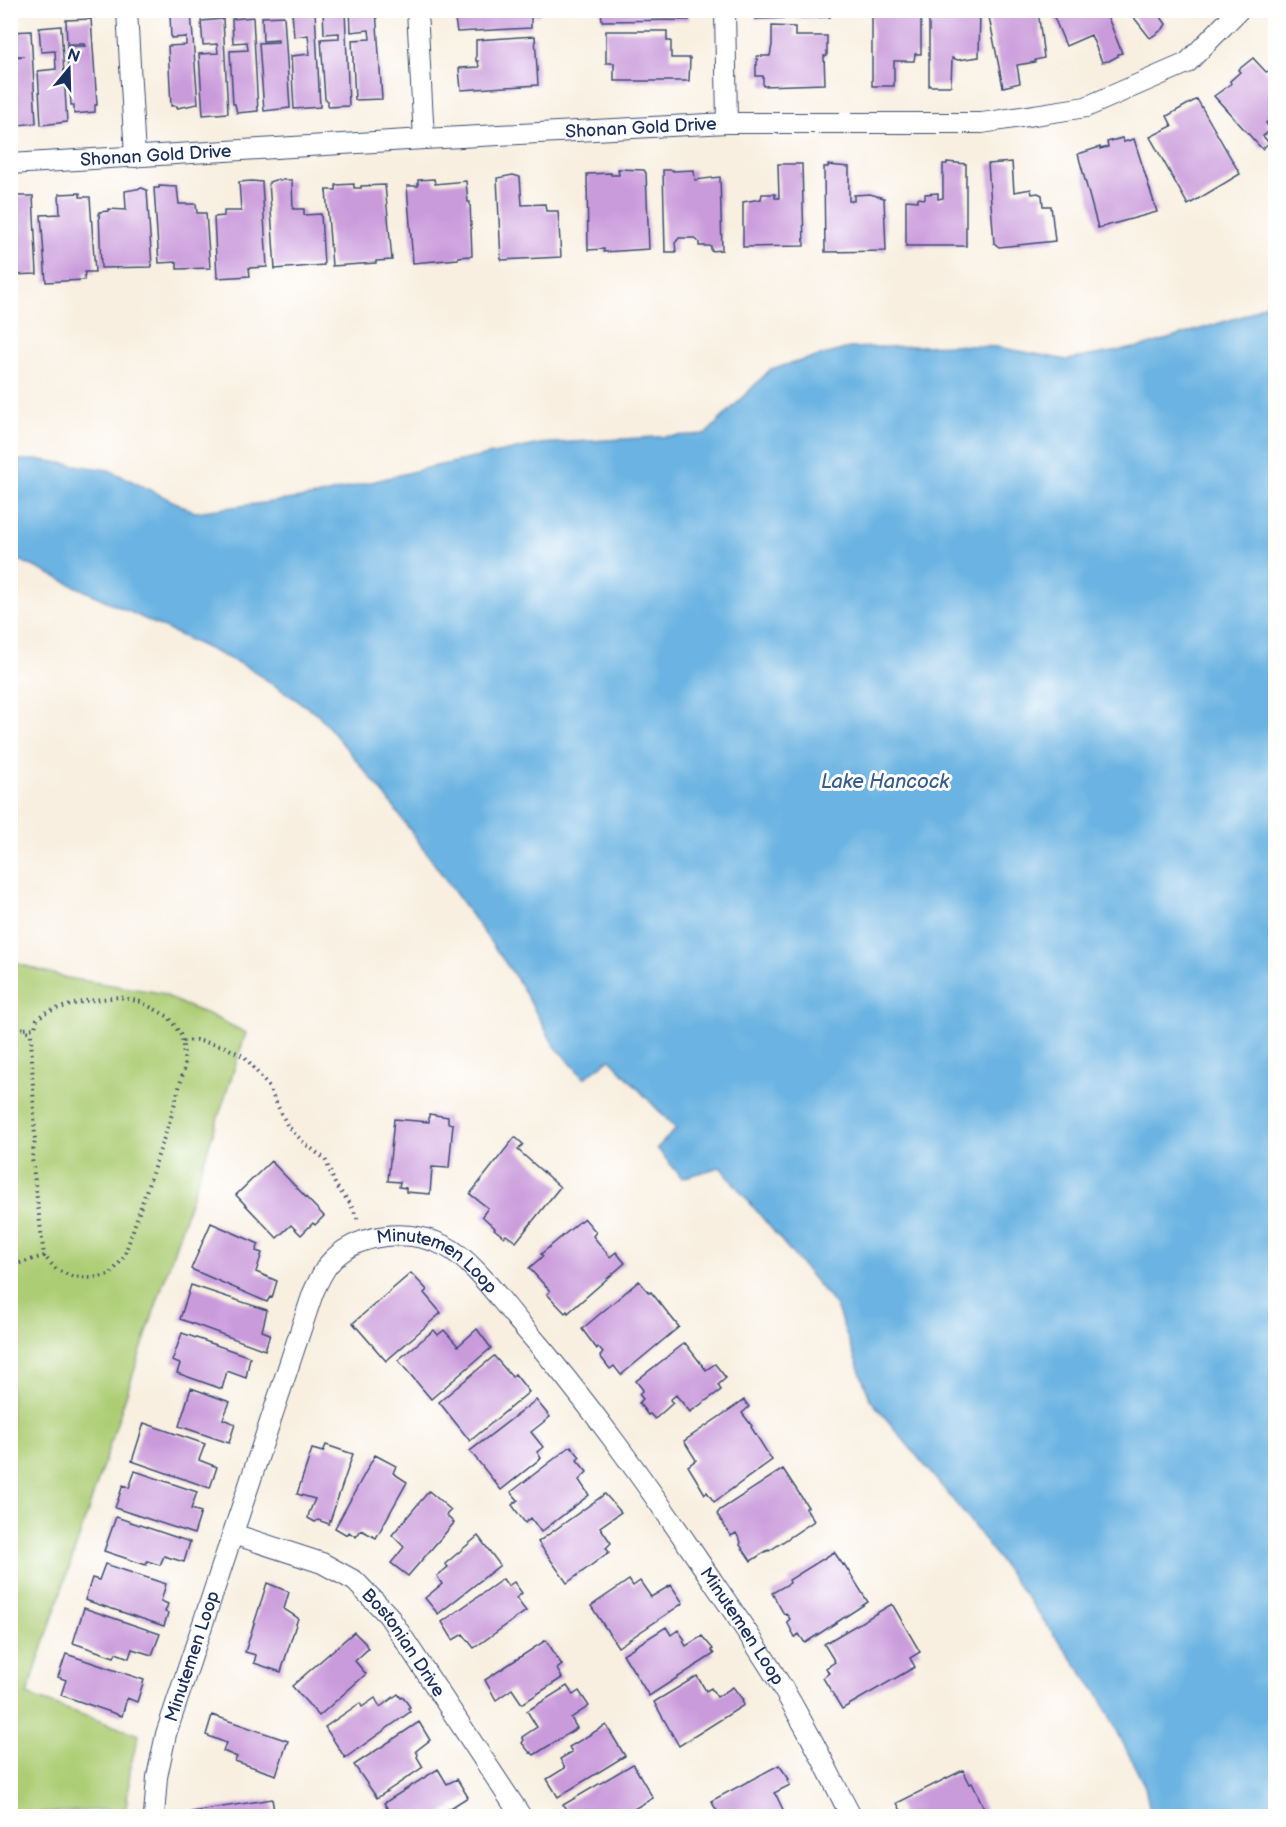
<svg xmlns="http://www.w3.org/2000/svg" width="1286" height="1827" viewBox="0 0 1286 1827" font-family="'Balsamiq Sans',sans-serif">
<rect width="100%" height="100%" fill="#fff"/>
<filter id="ink" filterUnits="userSpaceOnUse"><feTurbulence type="fractalNoise" baseFrequency=".0167" numOctaves="2"/><feDisplacementMap in="SourceGraphic" scale="12" xChannelSelector="R" yChannelSelector="G"/><feConvolveMatrix kernelMatrix="1 2 1 2 8 2 1 2 1" color-interpolation-filters="sRGB"/></filter>
<filter id="wash" filterUnits="userSpaceOnUse"><feTurbulence type="fractalNoise" baseFrequency=".008" numOctaves="4" result="noise"/><feDisplacementMap in="SourceGraphic" scale="24" xChannelSelector="R" yChannelSelector="G"/><feGaussianBlur stdDeviation="1.35" result="paint"/><feColorMatrix in="noise" values="0 0 0 0 0 0 0 0 0 0 0 0 0 0 0 0 0 1.4 0 .05"/><feComposite in="paint" operator="in"/></filter>
<g filter="url(#wash)">
<rect width="100%" height="100%" fill="#f8efe0"/>
<path fill="#adcd75" stroke="#647e6a" stroke-width="1.5" d="M 15,963 L 67,978 L 161,993 L 182,1004 L 210,1015 L 246,1033 L 27,1695 L 139,1735 L 131,1763 L 126,1809 L 11,1814 L 10,964 Z"/>
<path fill="#6bb3e2" stroke="#4371a0" stroke-width="1.5" d="M 1275,298 L 1275,1816 L 1151,1816 L 1145,1787 L 1099,1695 L 967,1517 L 870,1399 L 836,1306 L 720,1167 L 682,1178 L 657,1148 L 676,1129 L 610,1059 L 584,1078 L 554,1045 L 517,979 L 385,795 L 318,714 L 247,667 L 11,556 L 11,460 L 41,460 L 109,470 L 195,512 L 316,496 L 427,468 L 540,444 L 706,434 L 771,369 L 849,348 L 953,345 L 997,347 L 1067,360 L 1145,346 L 1246,315 Z"/>
<g id="blocks">
<path fill="#ca9bdb" d="M 323,10 L 345,10 L 349,106 L 328,107 L 328,101 L 325,99 L 321,39 L 339,38 L 339,33 L 324,34 Z
M 350,10 L 376,10 L 382,99 L 355,100 L 352,40 L 370,39 L 369,30 L 351,32 Z
M 459,10 L 538,10 L 539,16 L 531,16 L 531,28 L 457,32 L 455,19 L 459,19 Z
M 601,10 L 689,10 L 689,20 L 602,21 Z
M 755,10 L 830,10 L 830,17 L 755,19 Z
M 872,10 L 921,10 L 921,54 L 915,54 L 914,61 L 894,61 L 894,86 L 872,86 Z
M 929,10 L 980,10 L 979,57 L 958,60 L 952,58 L 951,86 L 929,86 Z
M 1003,10 L 1038,10 L 1044,58 L 1035,60 L 1035,62 L 1017,65 L 1020,83 L 1003,87 L 988,12 Z
M 1051,10 L 1105,10 L 1122,53 L 1118,54 L 1118,56 L 1109,61 L 1102,62 L 1091,35 L 1066,46 Z
M 1128,10 L 1156,10 L 1166,24 L 1163,29 L 1150,38 Z
M 315,11 L 320,107 L 294,109 L 291,56 L 310,54 L 308,35 L 294,37 L 292,12 Z
M 191,12 L 198,104 L 177,108 L 177,106 L 171,106 L 168,46 L 186,45 L 186,37 L 171,38 L 170,14 Z
M 284,16 L 290,108 L 264,111 L 259,43 L 278,42 L 278,40 L 263,41 L 262,17 Z
M 253,17 L 258,111 L 237,113 L 235,104 L 233,104 L 230,51 L 248,50 L 247,42 L 233,43 L 232,19 Z
M 91,19 L 97,105 L 95,105 L 95,112 L 74,114 L 74,105 L 71,105 L 67,46 L 85,46 L 84,44 L 67,44 L 66,20 Z
M 223,19 L 228,113 L 203,115 L 199,54 L 218,53 L 217,44 L 203,45 L 201,21 Z
M 61,26 L 67,122 L 41,125 L 38,71 L 56,69 L 55,51 L 41,52 L 39,28 Z
M 772,26 L 795,27 L 795,36 L 827,36 L 827,56 L 824,56 L 825,84 L 763,86 L 763,76 L 756,76 L 756,65 L 757,65 L 757,56 L 770,56 L 772,45 Z
M 31,31 L 36,123 L 11,126 L 10,58 L 24,56 L 10,56 L 10,32 Z
M 606,31 L 667,31 L 667,41 L 671,41 L 671,58 L 690,58 L 689,81 L 614,81 L 614,63 L 606,63 Z
M 535,36 L 538,85 L 461,90 L 459,68 L 479,67 L 478,61 L 476,61 L 476,40 Z
M 1253,58 L 1266,72 L 1269,71 L 1276,79 L 1276,115 L 1266,123 L 1271,130 L 1263,136 L 1269,143 L 1262,149 L 1214,96 L 1231,84 L 1230,81 L 1240,72 L 1238,70 Z
M 1197,99 L 1240,174 L 1188,205 L 1150,137 L 1172,126 L 1167,116 Z
M 1122,138 L 1124,142 L 1134,139 L 1157,212 L 1098,228 L 1078,154 L 1100,147 L 1100,149 L 1108,147 L 1107,142 Z
M 947,162 L 966,164 L 966,246 L 906,246 L 906,200 L 918,201 L 918,198 L 925,199 L 925,194 L 938,193 L 938,199 L 943,198 L 943,164 L 947,164 Z
M 1012,162 L 1014,192 L 1031,189 L 1032,194 L 1038,193 L 1042,195 L 1043,206 L 1051,206 L 1055,241 L 999,247 L 994,243 L 988,164 Z
M 778,164 L 802,164 L 804,246 L 743,247 L 743,202 L 761,199 L 762,194 L 775,194 L 775,198 L 779,198 Z
M 828,165 L 849,167 L 849,201 L 854,201 L 854,195 L 870,194 L 884,198 L 886,251 L 825,252 L 824,167 L 828,167 Z
M 618,169 L 644,170 L 646,173 L 649,249 L 604,252 L 604,249 L 588,250 L 587,174 L 611,173 L 611,175 L 619,175 Z
M 663,170 L 673,170 L 673,171 L 694,170 L 695,180 L 720,177 L 722,250 L 711,251 L 711,246 L 699,246 L 699,242 L 694,238 L 679,238 L 675,243 L 676,252 L 665,252 Z
M 513,175 L 520,177 L 522,205 L 545,204 L 546,211 L 558,211 L 561,257 L 501,260 L 497,178 Z
M 434,179 L 435,184 L 466,181 L 468,202 L 470,202 L 472,256 L 458,257 L 458,259 L 413,263 L 407,186 L 418,186 L 418,180 Z
M 275,180 L 292,180 L 293,209 L 304,209 L 304,215 L 321,214 L 324,265 L 275,269 L 269,182 Z
M 252,181 L 262,182 L 267,267 L 249,268 L 250,276 L 217,278 L 214,217 L 224,216 L 224,211 L 241,211 L 239,182 Z
M 354,184 L 354,188 L 361,188 L 361,186 L 385,185 L 392,260 L 376,261 L 376,263 L 332,266 L 326,190 L 336,190 L 336,185 Z
M 159,186 L 177,187 L 179,204 L 196,204 L 197,213 L 206,213 L 210,268 L 177,269 L 177,262 L 159,263 L 154,188 L 159,188 Z
M 142,188 L 147,190 L 152,267 L 101,268 L 99,212 L 108,211 L 108,209 L 126,210 L 125,191 Z
M 80,193 L 80,197 L 90,197 L 95,272 L 85,272 L 84,280 L 46,282 L 41,215 L 60,214 L 59,194 Z
M 15,196 L 33,196 L 37,274 L 10,275 L 10,198 Z
M 429,1114 L 448,1117 L 448,1123 L 453,1124 L 449,1168 L 432,1167 L 430,1194 L 406,1192 L 406,1188 L 399,1187 L 400,1182 L 388,1181 L 394,1119 L 429,1122 Z
M 515,1137 L 523,1144 L 518,1150 L 560,1187 L 516,1242 L 506,1235 L 504,1237 L 494,1229 L 495,1228 L 482,1216 L 488,1208 L 470,1194 Z
M 271,1161 L 324,1216 L 315,1225 L 313,1223 L 301,1235 L 291,1225 L 277,1238 L 236,1195 Z
M 584,1218 L 596,1232 L 593,1236 L 610,1257 L 616,1252 L 625,1263 L 568,1313 L 567,1311 L 565,1313 L 547,1294 L 550,1291 L 529,1268 L 543,1256 L 541,1254 Z
M 211,1223 L 259,1244 L 256,1251 L 262,1253 L 256,1272 L 277,1281 L 272,1298 L 270,1297 L 267,1302 L 191,1269 Z
M 411,1273 L 427,1290 L 424,1293 L 441,1313 L 386,1361 L 353,1323 Z
M 639,1281 L 649,1293 L 651,1292 L 679,1327 L 621,1375 L 614,1366 L 610,1369 L 600,1356 L 603,1353 L 598,1347 L 597,1349 L 582,1329 Z
M 191,1285 L 267,1310 L 262,1331 L 270,1334 L 265,1350 L 180,1319 Z
M 477,1329 L 491,1348 L 431,1399 L 398,1360 L 434,1330 L 438,1335 L 444,1330 L 458,1346 Z
M 182,1333 L 250,1357 L 246,1378 L 227,1371 L 222,1389 L 177,1373 L 180,1364 L 172,1361 Z
M 685,1343 L 706,1370 L 715,1364 L 726,1378 L 718,1385 L 721,1390 L 690,1412 L 676,1395 L 670,1400 L 673,1403 L 655,1419 L 650,1414 L 648,1415 L 639,1403 L 643,1399 L 639,1394 L 643,1390 L 636,1381 Z
M 494,1356 L 512,1377 L 515,1374 L 529,1392 L 470,1441 L 439,1402 Z
M 191,1388 L 230,1402 L 223,1419 L 235,1424 L 229,1443 L 179,1426 Z
M 536,1400 L 550,1417 L 531,1432 L 543,1447 L 537,1452 L 541,1458 L 501,1490 L 470,1451 Z
M 744,1400 L 749,1407 L 742,1413 L 752,1426 L 751,1427 L 772,1460 L 714,1502 L 707,1492 L 705,1494 L 688,1466 L 696,1460 L 684,1441 Z
M 144,1423 L 205,1444 L 199,1460 L 217,1467 L 210,1488 L 132,1461 Z
M 326,1445 L 353,1454 L 329,1524 L 318,1520 L 315,1522 L 308,1518 L 309,1513 L 315,1499 L 297,1494 L 312,1449 L 323,1452 Z
M 571,1446 L 580,1457 L 577,1460 L 587,1472 L 579,1480 L 589,1495 L 541,1532 L 531,1518 L 525,1523 L 512,1505 L 518,1500 L 511,1492 Z
M 375,1455 L 396,1466 L 393,1473 L 407,1482 L 376,1538 L 361,1530 L 356,1537 L 349,1532 L 347,1535 L 335,1528 Z
M 783,1469 L 808,1507 L 806,1508 L 814,1521 L 769,1551 L 768,1550 L 751,1561 L 740,1545 L 741,1542 L 736,1533 L 731,1536 L 717,1514 L 720,1510 Z
M 135,1471 L 197,1492 L 191,1509 L 201,1512 L 194,1534 L 115,1508 L 123,1485 L 129,1488 Z
M 429,1491 L 451,1510 L 446,1515 L 454,1523 L 408,1576 L 391,1563 L 404,1547 L 392,1535 Z
M 605,1494 L 621,1512 L 600,1527 L 611,1543 L 606,1548 L 609,1552 L 567,1583 L 538,1542 Z
M 116,1517 L 190,1542 L 184,1562 L 164,1556 L 160,1565 L 147,1561 L 146,1565 L 104,1551 Z
M 478,1536 L 500,1565 L 438,1614 L 425,1598 L 442,1584 L 437,1576 L 448,1567 L 445,1564 Z
M 834,1552 L 843,1565 L 844,1564 L 868,1602 L 805,1643 L 799,1634 L 795,1637 L 787,1622 L 790,1619 L 786,1613 L 784,1614 L 772,1593 L 790,1583 L 789,1580 Z
M 105,1564 L 166,1584 L 161,1601 L 168,1604 L 165,1612 L 168,1613 L 164,1626 L 85,1600 L 92,1578 L 99,1580 Z
M 503,1579 L 508,1586 L 514,1582 L 522,1593 L 516,1598 L 526,1611 L 474,1648 L 463,1634 L 453,1640 L 442,1622 Z
M 629,1580 L 633,1586 L 640,1581 L 651,1597 L 671,1585 L 683,1603 L 618,1647 L 591,1606 Z
M 267,1583 L 289,1592 L 284,1609 L 298,1618 L 281,1672 L 254,1663 L 256,1655 L 245,1652 Z
M 892,1604 L 920,1652 L 910,1658 L 915,1667 L 842,1709 L 823,1678 L 829,1673 L 826,1668 L 835,1662 L 824,1644 Z
M 84,1608 L 160,1634 L 152,1655 L 132,1649 L 129,1658 L 116,1653 L 114,1657 L 73,1643 Z
M 666,1627 L 671,1635 L 678,1630 L 685,1640 L 683,1641 L 686,1646 L 702,1636 L 713,1649 L 711,1650 L 714,1654 L 649,1696 L 623,1654 Z
M 354,1632 L 365,1643 L 368,1649 L 355,1661 L 366,1674 L 319,1716 L 292,1686 Z
M 546,1640 L 562,1665 L 557,1669 L 562,1678 L 522,1704 L 512,1689 L 496,1700 L 485,1680 Z
M 66,1654 L 144,1680 L 137,1702 L 127,1698 L 122,1716 L 61,1695 L 66,1680 L 58,1677 Z
M 697,1676 L 706,1691 L 711,1688 L 717,1697 L 733,1687 L 743,1700 L 742,1701 L 744,1705 L 679,1746 L 654,1702 Z
M 567,1686 L 573,1695 L 579,1691 L 589,1706 L 571,1718 L 577,1728 L 534,1755 L 531,1752 L 530,1753 L 522,1743 L 524,1740 L 522,1737 L 537,1727 L 527,1711 Z
M 398,1694 L 401,1698 L 403,1697 L 410,1707 L 408,1708 L 410,1712 L 345,1758 L 325,1727 L 360,1703 L 362,1707 L 375,1698 L 380,1707 Z
M 212,1715 L 288,1741 L 276,1775 L 235,1761 L 237,1757 L 223,1751 L 226,1743 L 206,1735 Z
M 419,1722 L 430,1740 L 416,1751 L 418,1755 L 417,1757 L 423,1767 L 377,1798 L 354,1765 Z
M 606,1725 L 625,1756 L 558,1797 L 547,1779 L 565,1768 L 560,1759 L 572,1752 L 569,1747 Z
M 633,1764 L 653,1798 L 622,1816 L 590,1816 L 589,1815 L 570,1816 L 563,1805 Z
M 779,1765 L 789,1779 L 787,1780 L 790,1785 L 774,1793 L 777,1797 L 786,1816 L 720,1816 L 711,1801 Z
M 438,1769 L 447,1784 L 457,1779 L 468,1797 L 438,1816 L 392,1816 L 384,1803 Z
M 963,1770 L 970,1784 L 972,1783 L 988,1816 L 904,1816 L 897,1803 Z
M 272,1799 L 275,1816 L 192,1816 L 191,1812 Z"/>
</g>
</g>
<g filter="url(#ink)">
<use href="#blocks" fill-opacity="0" stroke="#3c4c72" stroke-width="1.5"/>
<g fill="none" stroke-linecap="round" stroke-linejoin="round">
<g stroke="#3c4c72" stroke-width="22">
<g id="street">
<path d="M 127,10 L 135,157"/>
<path d="M 417,10 L 424,139"/>
<path d="M 725,10 L 727,123"/>
<path id="s1" d="M 10,164 L 424,139 L 727,123 L 982,123 L 1086,107 L 1187,63 L 1239,10"/>
<path id="s2" d="M 233,1534 L 322,1563 L 355,1581 L 388,1615 L 521,1816"/>
<path id="s3" d="M 154,1816 L 157,1777 L 166,1734 L 313,1293 C 317,1284 322,1273 328,1265 C 355,1232 409,1228 445,1246 C 472,1259 500,1300 521,1324 C 587,1400 646,1483 703,1567 C 737,1617 772,1667 801,1720 C 819,1751 834,1784 851,1816"/>
</g>
</g>
<path stroke="#3c4c72" stroke-width="4" stroke-dasharray="1.5 4.5" stroke-linecap="butt" d="M 10,1026 L 25,1029 L 31,1034 L 35,1140 L 32,1158 L 44,1256 L 10,1266
M 25,1029 L 35,1028 L 37,1019 L 44,1013 L 59,1008 L 86,1001 L 119,997 L 141,1002 L 169,1017 L 182,1037 L 185,1066 L 171,1117 L 124,1257 L 110,1275 L 92,1278 L 71,1276 L 57,1270 L 44,1256
M 183,1041 L 196,1040 L 209,1043 L 225,1047 L 245,1057 L 268,1086 L 287,1125 L 304,1143 L 325,1159 L 336,1186 L 350,1203 L 359,1222"/>
<use href="#street" stroke="#fff" stroke-width="20"/>
</g>
</g>
<g text-anchor="middle" stroke-width="6" stroke-linejoin="round" paint-order="stroke">
<g font-size="18" fill="#1b2f5e" stroke="#fff">
<text dy="6" stroke="none"><textPath href="#s1" startOffset="632">Shonan Gold Drive</textPath></text>
<text dy="6" stroke="none"><textPath href="#s1" startOffset="146">Shonan Gold Drive</textPath></text>
<text dy="6" stroke="none"><textPath href="#s3" startOffset="705">Minutemen Loop</textPath></text>
<text dy="6" stroke="none"><textPath href="#s3" startOffset="1191">Minutemen Loop</textPath></text>
<text dy="6" stroke="none"><textPath href="#s2" startOffset="210">Bostonian Drive</textPath></text>
<text dy="6" stroke="none"><textPath href="#s3" startOffset="165">Minutemen Loop</textPath></text>
</g>
<g font-size="20" font-style="italic" fill="#375d8c" stroke="#fff">
<text x="885" y="788">Lake Hancock</text>
</g>
</g>
<rect width="1286" height="1827" fill="none" stroke="#fff" stroke-width="36"/>
<g transform="translate(69 69) rotate(19)" stroke="#ffffff" stroke-width="4.5" paint-order="stroke">
<path d="M0-4.5L10 22L0 15L-10 22Z" fill="#1b2f5e"/>
<text y="-9" font-size="16" font-weight="bold" text-anchor="middle" fill="#1b2f5e">N</text>
</g>
</svg>
